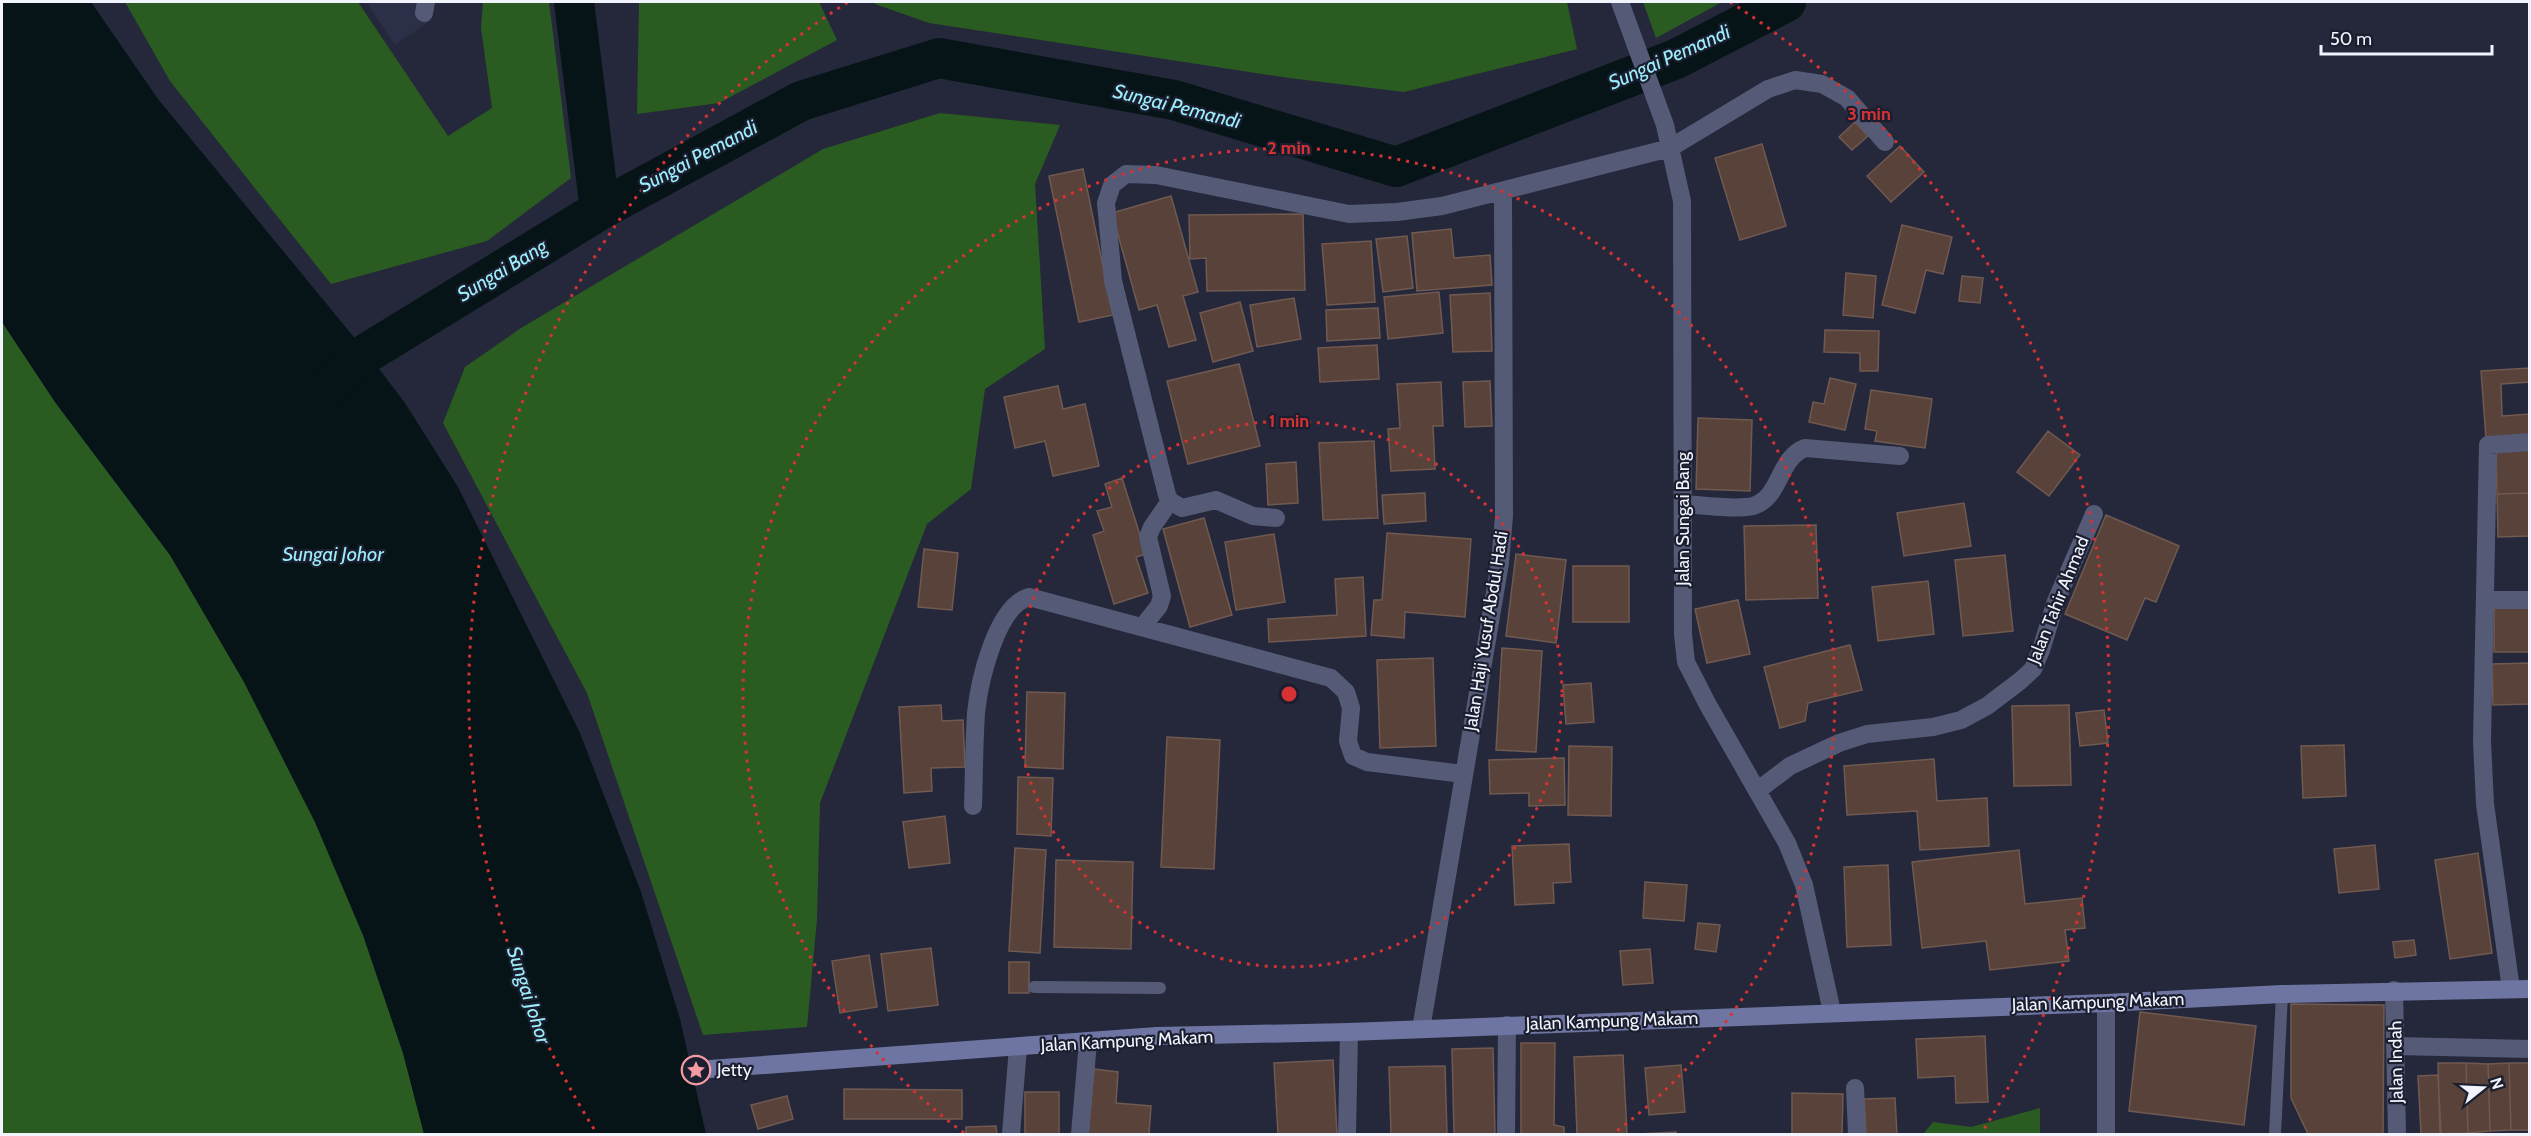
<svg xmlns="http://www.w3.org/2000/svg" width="2531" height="1136" viewBox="0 0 2531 1136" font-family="Cabin,sans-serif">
<rect width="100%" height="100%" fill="#24283a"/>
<path fill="#2b2f47" d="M 366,2 L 435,2 L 430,21 L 395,45 Z"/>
<path fill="#2a5c21" d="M 125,2 L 358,2 L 448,136 L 492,108 L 481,28 L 483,2 L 549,2 L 571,178 L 487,241 L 331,284 L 170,81 Z
M 639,2 L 819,2 L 837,40 L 719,103 L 637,114 Z
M 873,2 L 1567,2 L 1577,49 L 1404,92 L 1289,78 L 929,23 L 875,4 Z
M 1643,2 L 1722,2 L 1656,38 Z
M 940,113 L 1060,125 L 1035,184 L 1045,349 L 985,389 L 971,489 L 927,524 L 820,803 L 817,919 L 807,1027 L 703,1035 L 587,693 L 443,423 L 465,367 L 521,328 L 823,149 Z
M 2,322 L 55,402 L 170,555 L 244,682 L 315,822 L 363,935 L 403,1053 L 424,1134 L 2,1134 Z
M 2040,1108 L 2040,1134 L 1924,1133 L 1933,1122 L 1971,1127 Z"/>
<path fill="#061417" d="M 2,2 L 91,2 L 158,99 L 367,353 L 405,403 L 458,487 L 580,733 L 641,892 L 680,1019 L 706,1134 L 424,1134 L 403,1053 L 363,935 L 315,822 L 244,682 L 170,555 L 55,402 L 2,322 Z"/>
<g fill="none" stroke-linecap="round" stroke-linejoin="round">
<path stroke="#061417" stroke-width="40" d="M 600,210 L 801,101 L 939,58 L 1174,100 L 1396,167 L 1676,59 L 1786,2
M 325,390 L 367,353 L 600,210 L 574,2"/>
</g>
<path fill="#58423a" stroke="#705951" stroke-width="1.5" d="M 1855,122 L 1868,136 L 1852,150 L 1839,137 Z
M 1762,144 L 1786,226 L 1740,240 L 1715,158 Z
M 1900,146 L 1924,172 L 1891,202 L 1867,176 Z
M 1083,169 L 1113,315 L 1079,322 L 1049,176 Z
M 1171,196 L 1198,292 L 1183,296 L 1196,340 L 1169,347 L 1157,305 L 1139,310 L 1112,213 Z
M 1303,214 L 1305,290 L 1207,291 L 1206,258 L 1190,259 L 1189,215 Z
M 1902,225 L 1952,237 L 1943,274 L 1926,270 L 1915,313 L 1882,305 Z
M 1451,229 L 1454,258 L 1490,255 L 1492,285 L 1417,291 L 1412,233 Z
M 1407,236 L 1413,288 L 1383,292 L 1376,239 Z
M 1371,241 L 1375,302 L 1327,305 L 1322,244 Z
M 1846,273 L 1876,276 L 1873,318 L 1843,315 Z
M 1962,276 L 1983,278 L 1980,303 L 1959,301 Z
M 1439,292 L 1443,333 L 1388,339 L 1384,297 Z
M 1490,293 L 1492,351 L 1453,352 L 1450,295 Z
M 1294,298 L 1301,339 L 1257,347 L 1250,305 Z
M 1240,302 L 1253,351 L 1213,362 L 1200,313 Z
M 1378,308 L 1380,338 L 1327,341 L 1326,310 Z
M 1825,330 L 1879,331 L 1878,371 L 1860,371 L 1860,353 L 1824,352 Z
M 1377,345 L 1379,379 L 1320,382 L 1318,348 Z
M 1239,364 L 1260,446 L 1188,464 L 1167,381 Z
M 2530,368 L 2530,382 L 2501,384 L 2502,416 L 2530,414 L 2530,435 L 2486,438 L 2481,371 Z
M 1830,378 L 1856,384 L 1845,430 L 1809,422 L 1813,402 L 1824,404 Z
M 1490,381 L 1492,426 L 1465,427 L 1463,382 Z
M 1441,382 L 1443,426 L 1433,426 L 1435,469 L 1391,471 L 1388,429 L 1400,428 L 1397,384 Z
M 1058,386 L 1063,409 L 1085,404 L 1099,466 L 1053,476 L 1045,441 L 1015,448 L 1004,397 Z
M 1871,390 L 1932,399 L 1925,448 L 1875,441 L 1877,431 L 1865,429 Z
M 1698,418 L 1752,420 L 1750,491 L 1696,489 Z
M 2048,431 L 2080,455 L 2049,496 L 2017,472 Z
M 1374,441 L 1378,518 L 1323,520 L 1319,443 Z
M 2530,450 L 2530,493 L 2497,494 L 2496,451 Z
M 1296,462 L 1298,503 L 1268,505 L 1266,464 Z
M 1122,478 L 1146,554 L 1136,557 L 1148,593 L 1114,604 L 1093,535 L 1104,531 L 1097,511 L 1112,507 L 1105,484 Z
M 1425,493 L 1426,521 L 1384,524 L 1382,495 Z
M 2530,493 L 2530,536 L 2498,537 L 2497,494 Z
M 1964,503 L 1971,546 L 1904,556 L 1897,513 Z
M 2106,515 L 2179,546 L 2156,602 L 2145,598 L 2127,640 L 2065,614 Z
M 1204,518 L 1232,615 L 1190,627 L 1163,529 Z
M 1816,525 L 1818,598 L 1746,600 L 1744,526 Z
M 1387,533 L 1471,539 L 1465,617 L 1405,612 L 1404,638 L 1371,635 L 1374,600 L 1382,600 Z
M 1274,534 L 1285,602 L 1236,610 L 1225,542 Z
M 924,549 L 958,553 L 952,610 L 918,607 Z
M 1516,554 L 1566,560 L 1556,643 L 1506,636 Z
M 2005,555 L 2013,631 L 1963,636 L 1955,560 Z
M 1573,566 L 1629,566 L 1629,622 L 1573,622 Z
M 1363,577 L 1366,636 L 1269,642 L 1268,619 L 1337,615 L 1335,579 Z
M 1928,581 L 1934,634 L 1878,641 L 1872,587 Z
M 1738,600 L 1750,654 L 1707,663 L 1695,609 Z
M 2494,605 L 2530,605 L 2530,652 L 2494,652 Z
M 1850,645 L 1862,690 L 1808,703 L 1805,721 L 1780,728 L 1764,667 Z
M 1502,648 L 1542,651 L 1536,752 L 1496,750 Z
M 1433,658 L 1436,746 L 1380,748 L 1377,660 Z
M 2530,663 L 2530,704 L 2493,705 L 2492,664 Z
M 1591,683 L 1594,722 L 1566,724 L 1563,685 Z
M 1027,692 L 1065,693 L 1063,769 L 1025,767 Z
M 941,705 L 942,721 L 963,720 L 965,767 L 931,768 L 932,791 L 904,793 L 899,707 Z
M 2069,705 L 2071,785 L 2014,786 L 2012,706 Z
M 2104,710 L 2108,743 L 2080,746 L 2076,713 Z
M 1167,737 L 1220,740 L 1214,869 L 1161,867 Z
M 2344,745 L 2346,796 L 2303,798 L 2301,746 Z
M 1569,746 L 1612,747 L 1611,816 L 1568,815 Z
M 1564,758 L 1565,805 L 1529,806 L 1529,793 L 1490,794 L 1489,760 Z
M 1934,759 L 1937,801 L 1987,798 L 1989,846 L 1920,850 L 1917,811 L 1847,815 L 1844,766 Z
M 1018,777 L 1053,778 L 1051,836 L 1017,834 Z
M 945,816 L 950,863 L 909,868 L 903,822 Z
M 1569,844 L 1571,882 L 1553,883 L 1554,903 L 1515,905 L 1512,846 Z
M 2375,845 L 2379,889 L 2339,893 L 2334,849 Z
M 1015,848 L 1046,850 L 1040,953 L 1009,951 Z
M 2019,850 L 2025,904 L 2082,898 L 2085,928 L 2065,930 L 2069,961 L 1990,970 L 1986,941 L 1922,948 L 1912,862 Z
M 2478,853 L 2492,953 L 2450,959 L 2435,860 Z
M 1056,860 L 1133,862 L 1131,949 L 1054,947 Z
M 1888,865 L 1891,945 L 1847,947 L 1844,867 Z
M 1645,882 L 1687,885 L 1684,921 L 1643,918 Z
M 1698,923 L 1720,925 L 1716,952 L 1695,949 Z
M 2414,940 L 2416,955 L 2395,958 L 2393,942 Z
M 931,948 L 938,1005 L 888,1011 L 881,954 Z
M 1650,949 L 1653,983 L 1623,985 L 1620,951 Z
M 869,955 L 877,1007 L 840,1013 L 832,961 Z
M 1009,962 L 1029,962 L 1029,993 L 1009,993 Z
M 2291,1004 L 2384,1005 L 2383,1134 L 2308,1134 L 2291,1098 Z
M 2140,1012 L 2256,1026 L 2244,1125 L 2129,1111 Z
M 1985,1036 L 1988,1102 L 1956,1103 L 1955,1076 L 1918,1078 L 1916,1039 Z
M 1521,1043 L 1555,1043 L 1554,1125 L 1564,1127 L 1564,1134 L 1521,1134 Z
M 1493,1048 L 1495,1134 L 1454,1134 L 1452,1049 Z
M 1623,1055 L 1627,1134 L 1577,1134 L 1574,1057 Z
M 1333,1060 L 1337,1134 L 1278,1134 L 1274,1063 Z
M 2438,1063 L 2466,1063 L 2468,1133 L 2440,1134 Z
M 2466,1063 L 2488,1064 L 2490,1131 L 2468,1133 Z
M 2509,1063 L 2530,1063 L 2530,1130 L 2511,1130 Z
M 2509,1063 L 2511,1130 L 2490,1131 L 2488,1064 Z
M 1681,1065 L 1685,1112 L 1649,1115 L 1645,1068 Z
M 1445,1066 L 1447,1134 L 1391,1134 L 1389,1067 Z
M 1094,1069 L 1118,1072 L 1116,1103 L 1151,1106 L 1149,1134 L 1088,1134 Z
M 2438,1075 L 2441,1134 L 2421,1134 L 2418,1076 Z
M 844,1089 L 962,1090 L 962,1119 L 844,1119 Z
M 1025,1092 L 1059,1092 L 1059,1134 L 1025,1134 Z
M 1792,1093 L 1843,1094 L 1842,1134 L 1792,1134 Z
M 787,1096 L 793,1119 L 758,1129 L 751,1105 Z
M 1895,1098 L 1897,1134 L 1866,1134 L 1864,1099 Z
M 996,1126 L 997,1134 L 966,1134 L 966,1127 Z
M 1676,1132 L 1676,1134 L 1638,1134 Z"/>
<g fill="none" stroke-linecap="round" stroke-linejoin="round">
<path stroke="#555a77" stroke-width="12" d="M 1034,987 L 1160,988
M 2275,1134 L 2282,994"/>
<path stroke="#555a77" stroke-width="18" d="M 1620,2 L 1665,125 L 1682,201 L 1683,634 L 1686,662 L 1708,705 L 1787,843 L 1804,885 L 1832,1012
M 424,13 L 426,2
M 1683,504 C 1701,505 1737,510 1753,506 C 1781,498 1778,458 1805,448 L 1900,456
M 1276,518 L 1253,516 L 1216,500 L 1182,508 L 1170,501 L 1167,495 L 1113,281 L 1106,203 L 1112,185 L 1126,174 L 1156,175 L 1349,214 L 1397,212 L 1442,206 L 1670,148 L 1768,89 L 1795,80 L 1822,84 L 1847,98 L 1885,142
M 2485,600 L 2530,600
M 1143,626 L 1159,606 L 1162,596 L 1148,537 L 1152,527 L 1170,501
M 1757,791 L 1790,766 L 1839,743 L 1867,734 L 1933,727 L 1961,720 L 1987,706 L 2020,681 L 2033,669 L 2041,650 L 2056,601 L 2094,514
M 973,806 C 974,775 974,744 976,713 C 979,683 996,606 1029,597 L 1331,678 L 1346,692 L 1351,708 L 1348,741 L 1353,756 L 1367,762 L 1463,774
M 2511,989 L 2485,804 L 2482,741 L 2488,445 L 2530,442
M 2394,990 L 2397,1134
M 2106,1003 L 2106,1134
M 1421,1029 L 1500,563 L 1504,516 L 1503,192
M 2395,1046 L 2530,1049
M 1855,1088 L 1857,1134
M 1011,1134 L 1018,1047
M 1080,1134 L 1088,1042
M 1347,1134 L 1349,1032
M 1506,1134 L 1507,1025"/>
<path stroke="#6e75a3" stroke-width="18" d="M 696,1070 L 1157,1036 L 1349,1032 L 2106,1003 L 2282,994 L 2530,989"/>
</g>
<g fill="none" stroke="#d73233" stroke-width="3" stroke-dasharray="3 6">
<circle cx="1289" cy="694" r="273"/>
<path d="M964 1133A546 546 0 1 1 1614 1133"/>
<path d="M594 1129A820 820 0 0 1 848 2M1730 2A820 820 0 0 1 1984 1129"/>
</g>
<defs>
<g id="sight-ring" transform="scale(1.5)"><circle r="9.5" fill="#1b1e2f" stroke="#f49aa2" stroke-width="1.5"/><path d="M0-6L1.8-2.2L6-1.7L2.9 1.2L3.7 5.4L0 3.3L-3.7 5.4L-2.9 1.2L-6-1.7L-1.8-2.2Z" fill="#f49aa2"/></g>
</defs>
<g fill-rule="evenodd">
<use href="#sight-ring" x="696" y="1070"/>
</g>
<g text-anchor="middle" stroke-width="4.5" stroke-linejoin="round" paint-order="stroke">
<g font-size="18" fill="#f1f3fd" stroke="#1b1e2f">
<text transform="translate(1683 519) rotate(-90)" y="6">Jalan Sungai Bang</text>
<text transform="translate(2058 600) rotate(-68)" y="6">Jalan Tahir Ahmad</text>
<text transform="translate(1486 631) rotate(-81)" y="6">Jalan Haji Yusuf Abdul Hadi</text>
<text transform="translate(2098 1002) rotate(-2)" y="6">Jalan Kampung Makam</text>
<text transform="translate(1612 1021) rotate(-2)" y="6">Jalan Kampung Makam</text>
<text transform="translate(1127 1041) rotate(-3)" y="6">Jalan Kampung Makam</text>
<text transform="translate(2396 1062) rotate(-91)" y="6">Jalan Indah</text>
</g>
<g font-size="18" fill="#f1f3fd" stroke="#1b1e2f" text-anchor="start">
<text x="717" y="1076">Jetty</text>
</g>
<g font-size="20" font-style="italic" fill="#9deefb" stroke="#1b1e2f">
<text transform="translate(1669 57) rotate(-24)" y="7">Sungai Pemandi</text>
<text transform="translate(1177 106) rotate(14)" y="7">Sungai Pemandi</text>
<text transform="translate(698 156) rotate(-28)" y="7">Sungai Pemandi</text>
<text transform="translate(502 270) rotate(-31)" y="7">Sungai Bang</text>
<text x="333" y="561">Sungai Johor</text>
<text transform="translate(529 995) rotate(72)" y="7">Sungai Johor</text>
</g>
</g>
<circle cx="1289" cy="694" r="9" fill="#d73233" stroke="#1b1e2f" stroke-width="3"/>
<g font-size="18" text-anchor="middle" font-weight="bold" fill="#d73233" stroke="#1b1e2f" stroke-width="4.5" stroke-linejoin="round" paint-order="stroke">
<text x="1869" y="120">3 min</text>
<text x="1289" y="154">2 min</text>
<text x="1289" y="427">1 min</text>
</g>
<rect width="2531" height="1136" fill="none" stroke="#f1f3fd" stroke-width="6"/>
<g transform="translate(2483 1088) rotate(72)" stroke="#1b1e2f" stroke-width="4.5" paint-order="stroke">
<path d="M0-4.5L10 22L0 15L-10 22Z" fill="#f1f3fd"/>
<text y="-9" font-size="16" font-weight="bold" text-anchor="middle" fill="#f1f3fd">N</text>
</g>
<path d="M2321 45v9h171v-9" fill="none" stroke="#f1f3fd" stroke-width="3"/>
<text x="2330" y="45" font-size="18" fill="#f1f3fd" stroke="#1b1e2f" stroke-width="4.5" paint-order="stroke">50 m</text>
</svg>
